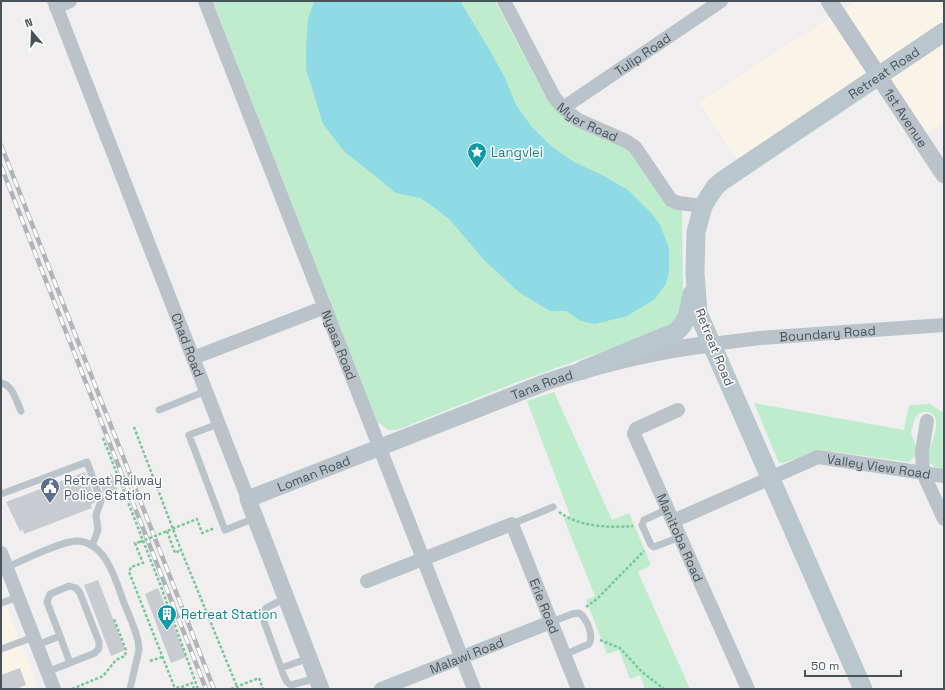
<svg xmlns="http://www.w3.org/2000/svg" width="945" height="690" viewBox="0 0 945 690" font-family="'Space Grotesk',sans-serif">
<rect width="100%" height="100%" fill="#f0eeee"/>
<path fill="#faf3e7" d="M 856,1 L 944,1 L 944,122 L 920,138 L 878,76 L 742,167 L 699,102 Z
M 1,593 L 25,653 L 38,689 L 1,689 Z"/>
<path fill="#beeccc" d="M 213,1 L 495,1 L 545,95 L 557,112 L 570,123 L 621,146 L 632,153 L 682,210 L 683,291 L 681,311 L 674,323 L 662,330 L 520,381 L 397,430 L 388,430 L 380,423 L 377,424 Z
M 554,392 L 612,520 L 629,513 L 651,565 L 638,572 L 690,689 L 645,689 L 640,675 L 630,679 L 619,650 L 607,654 L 586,600 L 595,596 L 564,519 L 570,515 L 527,401 Z
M 754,403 L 904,430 L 909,405 L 930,404 L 944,413 L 944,469 L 935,467 L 929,462 C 929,459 928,455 929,452 C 932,440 945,413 926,412 C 921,412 918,414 915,418 L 911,433 L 917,450 L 916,455 L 909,462 L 821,450 L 783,463 L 779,463 Z"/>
<path fill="#8edbe6" d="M 314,1 L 460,1 L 492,54 L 505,78 L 516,105 L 531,126 L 552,147 L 574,162 L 604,176 L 628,190 L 652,214 L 660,225 L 669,248 L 669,272 L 666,284 L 655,299 L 627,316 L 595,324 L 581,321 L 566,311 L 550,311 L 520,293 L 485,261 L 450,220 L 435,208 L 420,198 L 396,193 L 344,151 L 323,124 L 306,69 L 306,47 L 308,19 Z"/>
<path fill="#c8cbd0" d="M 85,472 L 96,501 L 91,505 L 92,508 L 24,534 L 23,530 L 20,531 L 6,502 Z
M 112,474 L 119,494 L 106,499 L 98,479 Z
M 98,580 L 125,650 L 111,656 L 84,585 Z
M 158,588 L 186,657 L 171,663 L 145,594 Z
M 20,668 L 26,685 L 16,689 L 1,689 L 1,675 Z"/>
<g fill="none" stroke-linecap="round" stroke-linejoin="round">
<path stroke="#78c79a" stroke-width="2.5" stroke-dasharray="3 2" stroke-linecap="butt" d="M 134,427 L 181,550 L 238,689
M 103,438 L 160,584 L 198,689
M 559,512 C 579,527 610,528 633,526
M 182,525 L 197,519 L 202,533 L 215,528
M 167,531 L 175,553 L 181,550
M 140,542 L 135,543 L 143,563 L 131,567 L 129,572 L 174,686 L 179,688 L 192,683 L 194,689
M 586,607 L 597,599 L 644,551
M 600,640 L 620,648 L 642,672 L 664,689
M 150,661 L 162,657
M 259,678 L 263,689
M 72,689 L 103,676 L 116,660 L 125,656 L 126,650 L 114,619"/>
<path stroke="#bac3ca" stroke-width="7" d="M 1,383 C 13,385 16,401 21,411
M 159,410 L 206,391
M 218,424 L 189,435 L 223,525 L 225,530 L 255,518
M 1,494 L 87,462 L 101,501 L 96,515 L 98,530 L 92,546
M 668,509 L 644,520 L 642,525 L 651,545 L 654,547 L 680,537
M 512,524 L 553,507
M 7,567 C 24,560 59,542 76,541 C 106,541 116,581 124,603 C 129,615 135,628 138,641 L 139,650 L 130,689
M 286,598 L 266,608 L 262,616 L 284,676 L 287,682 L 291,685 L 317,678
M 1,603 L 18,597
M 551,622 L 572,614 L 579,613 C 587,618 594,636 589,644 L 564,655
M 60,636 L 70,663
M 37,645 L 60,636 L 47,602 L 50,594 L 69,586 L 76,588 L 80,593 L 99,642 L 99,648 L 95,653 L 47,672
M 1,649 L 34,637
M 281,668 L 309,658"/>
<g stroke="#bac3ca" stroke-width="14">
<path id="s1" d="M 54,1 L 248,499"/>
<path id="s2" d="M 205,1 L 474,689"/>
<path id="s3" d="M 504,1 L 554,97 L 563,108 L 578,120 L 626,141 L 635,147 L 671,200 L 678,203 L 703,206"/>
<path d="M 56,7 L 70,1"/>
<path id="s4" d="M 563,108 L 721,1"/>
<path id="s5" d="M 712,344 L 760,338 L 944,325"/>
<path d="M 193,358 L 325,307"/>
<path id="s6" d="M 678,410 L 636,429 L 634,434 L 748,689"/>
<path d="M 927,421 L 922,451 L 923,473 L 944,519"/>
<path id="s7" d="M 673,521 L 818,457 L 944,476"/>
<path d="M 1,553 L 54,689"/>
<path id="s8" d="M 367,581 L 512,524 L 578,689"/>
<path id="s9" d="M 381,689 L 551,622"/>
</g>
<g stroke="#bac3ca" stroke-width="17">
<path id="s10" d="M 829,1 L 944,175"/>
<path id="s11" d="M 321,689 L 248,499 L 549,381 C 601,364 657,350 712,344"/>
</g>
<g stroke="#bac6ce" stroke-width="19">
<path d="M 583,370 L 676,332 C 688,322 689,309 692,294"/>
<path id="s12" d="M 863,689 L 698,313 L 695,273 L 696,232 L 703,206 L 715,187 L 722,181 L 944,32"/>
</g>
<g stroke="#b0b4b8" stroke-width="4.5">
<path id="rail" d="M 1,145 L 214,689
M 1,166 L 206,689"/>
</g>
<use href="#rail" stroke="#fff" stroke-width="3" stroke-dasharray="9" stroke-linecap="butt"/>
<path stroke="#78c79a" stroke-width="2.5" stroke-dasharray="3 2" stroke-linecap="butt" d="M 140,542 L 182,525
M 231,689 L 259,678"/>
</g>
<defs>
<g id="sight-pin" transform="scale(1)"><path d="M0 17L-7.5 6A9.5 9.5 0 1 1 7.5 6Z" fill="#0f9aa8" stroke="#fff"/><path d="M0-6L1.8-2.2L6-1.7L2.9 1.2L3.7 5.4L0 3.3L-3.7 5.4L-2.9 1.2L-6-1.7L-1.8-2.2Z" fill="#fff"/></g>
<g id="civic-pin" transform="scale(1)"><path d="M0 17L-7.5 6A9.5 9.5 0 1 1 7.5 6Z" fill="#5c6f8a" stroke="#fff"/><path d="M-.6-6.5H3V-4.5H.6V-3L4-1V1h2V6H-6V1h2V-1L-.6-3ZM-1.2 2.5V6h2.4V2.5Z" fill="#fff"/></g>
<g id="building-pin" transform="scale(1)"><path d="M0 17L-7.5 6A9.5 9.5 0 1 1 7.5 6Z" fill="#0f9aa8" stroke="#fff"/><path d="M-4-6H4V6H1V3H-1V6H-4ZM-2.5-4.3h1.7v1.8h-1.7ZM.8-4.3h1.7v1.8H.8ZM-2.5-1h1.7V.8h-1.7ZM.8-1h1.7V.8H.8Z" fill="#fff"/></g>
</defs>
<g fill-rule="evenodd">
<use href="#sight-pin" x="477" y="152"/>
<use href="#civic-pin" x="50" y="487"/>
<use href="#building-pin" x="167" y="614"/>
</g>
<g text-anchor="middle" stroke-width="3" stroke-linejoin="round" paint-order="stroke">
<g font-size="13" fill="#47525a" stroke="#fff">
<text dy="5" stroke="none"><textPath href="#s4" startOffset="96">Tulip Road</textPath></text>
<text dy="5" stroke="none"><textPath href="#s12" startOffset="745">Retreat Road</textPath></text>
<text dy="5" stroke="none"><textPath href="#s10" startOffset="140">1st Avenue</textPath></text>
<text dy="5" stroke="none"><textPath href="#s3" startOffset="151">Myer Road</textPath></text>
<text dy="5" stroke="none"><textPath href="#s5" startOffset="116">Boundary Road</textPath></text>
<text dy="5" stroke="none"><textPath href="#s1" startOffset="369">Chad Road</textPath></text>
<text dy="5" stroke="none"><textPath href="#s2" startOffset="369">Nyasa Road</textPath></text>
<text transform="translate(715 347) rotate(68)" y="5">Retreat Road</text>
<text dy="5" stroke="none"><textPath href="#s11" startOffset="519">Tana Road</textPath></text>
<text dy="5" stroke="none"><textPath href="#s7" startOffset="220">Valley View Road</textPath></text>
<text dy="5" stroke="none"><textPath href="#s11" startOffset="274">Loman Road</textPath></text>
<text dy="5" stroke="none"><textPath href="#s6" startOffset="165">Manitoba Road</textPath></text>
<text dy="5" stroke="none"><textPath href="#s8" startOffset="244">Erie Road</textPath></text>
<text dy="5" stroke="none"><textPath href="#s9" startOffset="92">Malawi Road</textPath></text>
</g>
<g font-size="13" fill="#0d838f" stroke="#fff" text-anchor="start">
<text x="491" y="157">Langvlei</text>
<text x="181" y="619">Retreat Station</text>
</g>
<g font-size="13" fill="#4e5e75" stroke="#fff" text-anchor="start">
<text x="64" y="485">Retreat Railway<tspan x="64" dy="15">Police Station</tspan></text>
</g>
</g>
<rect width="945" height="690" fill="none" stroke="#47525a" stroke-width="4"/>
<g transform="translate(32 32) rotate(341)" stroke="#ffffff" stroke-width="3" paint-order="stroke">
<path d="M0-3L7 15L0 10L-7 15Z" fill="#47525a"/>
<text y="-6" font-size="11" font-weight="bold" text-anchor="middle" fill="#47525a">N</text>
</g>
<path d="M805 670v6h96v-6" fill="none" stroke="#47525a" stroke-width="2"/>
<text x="811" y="670" font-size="12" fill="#47525a" stroke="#ffffff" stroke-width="3" paint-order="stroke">50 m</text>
</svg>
